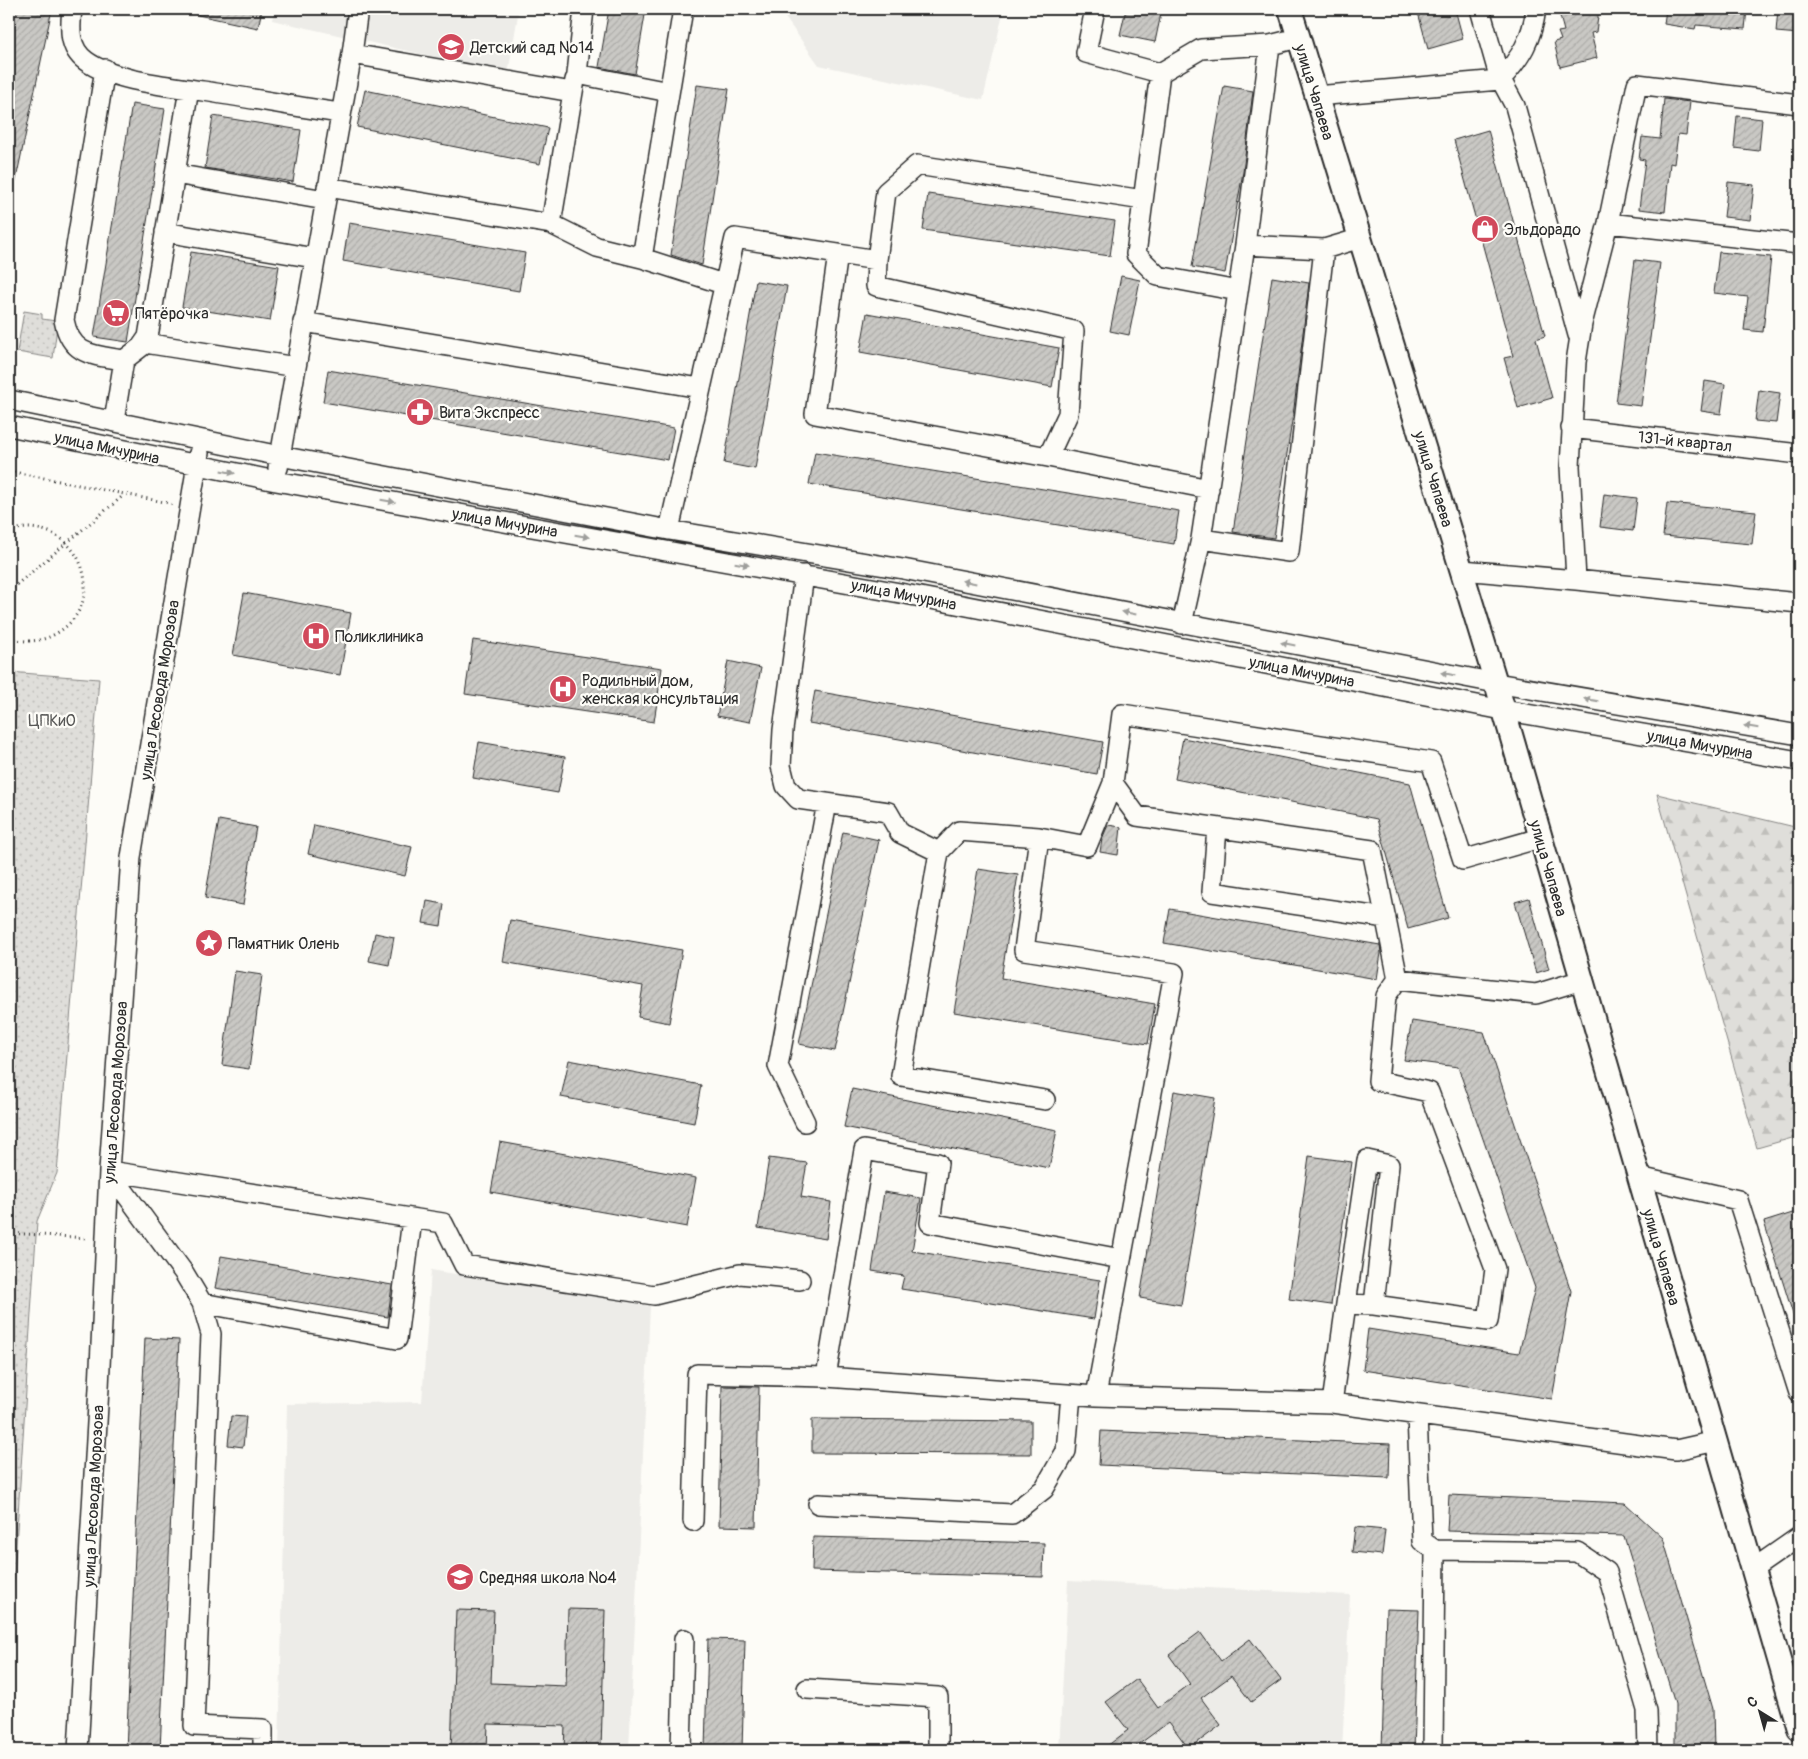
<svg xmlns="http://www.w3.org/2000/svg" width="1808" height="1759" viewBox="0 0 1808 1759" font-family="Pangolin,sans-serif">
<defs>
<pattern id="grass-dots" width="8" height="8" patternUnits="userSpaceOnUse" patternTransform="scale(1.25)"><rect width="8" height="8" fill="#dfdeda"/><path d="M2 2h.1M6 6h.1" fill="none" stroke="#c0bfbb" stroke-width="1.8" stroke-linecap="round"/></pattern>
<pattern id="forest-firs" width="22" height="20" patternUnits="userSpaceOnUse" patternTransform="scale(1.25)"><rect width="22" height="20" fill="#dfdeda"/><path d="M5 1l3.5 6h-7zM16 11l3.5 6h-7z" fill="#c0bfbb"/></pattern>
<pattern id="building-hatch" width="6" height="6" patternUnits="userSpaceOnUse" patternTransform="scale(1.25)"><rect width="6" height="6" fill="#c9c8c4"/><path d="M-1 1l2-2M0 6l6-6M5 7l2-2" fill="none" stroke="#adaca9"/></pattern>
</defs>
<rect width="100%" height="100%" fill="#fdfcf7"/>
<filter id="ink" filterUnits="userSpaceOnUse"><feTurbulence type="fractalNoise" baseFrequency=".02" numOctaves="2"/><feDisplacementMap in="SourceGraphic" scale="10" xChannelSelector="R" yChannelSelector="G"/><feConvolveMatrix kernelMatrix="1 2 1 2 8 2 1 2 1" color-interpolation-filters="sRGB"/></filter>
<g filter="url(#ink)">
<path fill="#edece8" d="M 274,9 L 519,9 L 508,74 L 272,20 Z
M 779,9 L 1004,9 L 983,100 L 819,65 Z
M 431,1270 L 650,1306 L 629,1750 L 279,1750 L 287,1404 L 422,1402 Z
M 1068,1581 L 1350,1595 L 1342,1750 L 1059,1750 Z"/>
<path fill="url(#grass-dots)" stroke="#858482" d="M 24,311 L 42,314 L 42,319 L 56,321 L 57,327 L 53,358 L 17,352 Z
M 9,672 L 99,679 L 57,1173 L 37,1221 L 9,1653 Z"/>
<path fill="url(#forest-firs)" stroke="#858482" d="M 1657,794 L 1799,828 L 1799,1136 L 1757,1148 Z"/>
<path fill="url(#building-hatch)" stroke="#2b2b2b" d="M 13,9 L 52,9 L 15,184 L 9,184 L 9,31 Z
M 199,9 L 262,9 L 258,28 L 198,15 Z
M 609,9 L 646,9 L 635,74 L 599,67 Z
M 1126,9 L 1162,9 L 1155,42 L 1120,35 Z
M 1417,9 L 1455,9 L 1463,39 L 1428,49 Z
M 1558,9 L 1599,9 L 1596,32 L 1591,33 L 1597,58 L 1560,67 L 1554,42 L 1561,40 L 1558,32 L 1564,31 Z
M 1666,9 L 1747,9 L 1745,29 L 1696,25 L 1695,29 L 1664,24 Z
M 1778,9 L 1799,10 L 1799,34 L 1776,32 Z
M 697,85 L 729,89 L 702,265 L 671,255 Z
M 1224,86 L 1253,91 L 1243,172 L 1225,273 L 1192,267 Z
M 365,90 L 548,128 L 540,164 L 357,127 Z
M 1664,99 L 1690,102 L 1686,135 L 1678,134 L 1674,164 L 1670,163 L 1665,212 L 1639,209 L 1645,160 L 1639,159 L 1642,137 L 1660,139 Z
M 132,104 L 165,109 L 128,342 L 94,337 Z
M 213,116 L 301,130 L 293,182 L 205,168 Z
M 1737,116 L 1762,119 L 1759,151 L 1734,148 Z
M 1488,130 L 1545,336 L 1536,339 L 1552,398 L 1518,408 L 1504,358 L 1513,356 L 1454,140 Z
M 1728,182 L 1754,185 L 1750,220 L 1724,217 Z
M 928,194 L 1115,221 L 1110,256 L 923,230 Z
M 349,223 L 525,253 L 519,291 L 343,261 Z
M 191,252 L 279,266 L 270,321 L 182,307 Z
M 1719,252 L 1771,257 L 1763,332 L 1744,330 L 1748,297 L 1714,293 Z
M 1635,260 L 1660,263 L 1641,406 L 1616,403 Z
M 1121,276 L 1140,280 L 1129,335 L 1110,331 Z
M 1272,277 L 1309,283 L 1294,408 L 1274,538 L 1233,532 Z
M 756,281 L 787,286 L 755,469 L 724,463 Z
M 867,313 L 1059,348 L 1052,387 L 860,352 Z
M 328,370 L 674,428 L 668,460 L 323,402 Z
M 1705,381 L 1725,384 L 1721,414 L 1701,411 Z
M 1759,390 L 1780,393 L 1776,423 L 1755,421 Z
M 815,452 L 1179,511 L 1174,544 L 809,484 Z
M 1604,494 L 1637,498 L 1633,531 L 1600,527 Z
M 1667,503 L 1756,511 L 1752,544 L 1663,536 Z
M 244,593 L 351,613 L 340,675 L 233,655 Z
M 473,640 L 662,668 L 654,722 L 465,694 Z
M 728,661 L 761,668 L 750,722 L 717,716 Z
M 815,691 L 1103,742 L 1097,774 L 809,723 Z
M 1183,738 L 1410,783 L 1448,918 L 1408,929 L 1377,819 L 1175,779 Z
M 479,742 L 565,757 L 558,793 L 473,778 Z
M 219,820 L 256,827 L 243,905 L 205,898 Z
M 314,825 L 412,847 L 405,876 L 308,854 Z
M 1108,825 L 1121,827 L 1118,855 L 1100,852 L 1102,839 Z
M 843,832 L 879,840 L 835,1051 L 799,1044 Z
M 978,869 L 1018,875 L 1001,978 L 1155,1004 L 1148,1044 L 954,1012 Z
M 1529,898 L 1549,969 L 1536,973 L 1515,902 Z
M 427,901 L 444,904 L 441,926 L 423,923 Z
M 1170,909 L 1380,945 L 1381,953 L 1377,979 L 1164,943 Z
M 510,920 L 682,950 L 669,1023 L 638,1017 L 643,986 L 503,962 Z
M 375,933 L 394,937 L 389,965 L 369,961 Z
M 235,971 L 262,975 L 249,1069 L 222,1065 Z
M 1412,1021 L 1484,1032 L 1571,1291 L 1552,1399 L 1363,1370 L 1368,1329 L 1519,1353 L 1535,1288 L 1458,1067 L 1404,1060 Z
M 569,1060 L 701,1085 L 694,1123 L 561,1097 Z
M 852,1089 L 1057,1130 L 1049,1168 L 844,1127 Z
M 1174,1091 L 1215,1098 L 1181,1305 L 1140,1298 Z
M 500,1142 L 696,1178 L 687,1227 L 491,1192 Z
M 1309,1156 L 1352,1162 L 1331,1305 L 1289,1299 Z
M 769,1158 L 807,1163 L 801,1197 L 831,1202 L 826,1239 L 758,1228 Z
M 884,1192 L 921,1198 L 912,1251 L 1100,1280 L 1094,1319 L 901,1289 L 904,1276 L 872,1271 Z
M 1799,1211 L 1799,1323 L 1796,1324 L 1764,1222 Z
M 221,1256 L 392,1285 L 388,1317 L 215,1288 Z
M 145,1338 L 179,1340 L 160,1750 L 126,1750 Z
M 722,1386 L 759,1387 L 756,1527 L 719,1526 Z
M 231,1416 L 246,1417 L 243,1447 L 228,1445 Z
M 812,1419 L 1031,1421 L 1031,1454 L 812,1453 Z
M 1101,1431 L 1390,1444 L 1389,1478 L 1099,1465 Z
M 1449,1495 L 1625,1503 L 1663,1538 L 1713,1709 L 1714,1750 L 1675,1750 L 1675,1704 L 1624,1536 L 1447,1531 Z
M 1355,1527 L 1385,1530 L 1382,1555 L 1352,1552 Z
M 813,1537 L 1044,1543 L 1043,1577 L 812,1571 Z
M 568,1609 L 605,1610 L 601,1750 L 564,1750 L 565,1726 L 488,1724 L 487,1750 L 451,1750 L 456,1610 L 494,1611 L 491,1683 L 566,1686 Z
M 1386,1609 L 1419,1610 L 1414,1750 L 1382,1750 Z
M 1200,1632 L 1221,1661 L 1250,1639 L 1281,1680 L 1251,1702 L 1231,1676 L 1201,1698 L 1221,1725 L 1189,1749 L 1169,1722 L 1131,1750 L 1102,1750 L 1128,1730 L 1106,1702 L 1137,1679 L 1158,1708 L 1190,1684 L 1169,1655 Z
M 708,1639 L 745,1640 L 742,1750 L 705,1750 Z"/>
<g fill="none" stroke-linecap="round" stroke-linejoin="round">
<g stroke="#2b2b2b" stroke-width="22">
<path id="minor" d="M 72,9 C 70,27 68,48 86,61 C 113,81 171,86 203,91 C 249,98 294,106 339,113
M 584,9 L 577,74 L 669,92
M 683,9 L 642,258 L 723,284
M 1095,9 L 1086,53 L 1160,73 L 1201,49 L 1270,45
M 1480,9 L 1499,76 L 1515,106 L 1578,335
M 1298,38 L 1270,45 L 1245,245 L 1324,249 L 1361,238
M 352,54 L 358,9
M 105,69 L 64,320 C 71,356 93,355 124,360 L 141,347 L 148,337 L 189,89
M 1160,73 L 1136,254 L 1158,276 L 1238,291
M 1316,96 L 1500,80 C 1521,58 1532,39 1536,9
M 175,174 L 325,200
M 327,187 L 551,224 L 597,247 L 642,258
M 1608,223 L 1799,244
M 551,224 L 575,80
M 165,232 L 314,258
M 838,254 L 815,414 L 1048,457 L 1068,414 L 1074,331 L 876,286 L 877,260
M 303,322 L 700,388
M 145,343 L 296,367
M 9,400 L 280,456 L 669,530 L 903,569 L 1496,683 L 1799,735
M 114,421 L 124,360
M 9,426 L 276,481 L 900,593 L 1503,710 L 1799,761
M 1571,428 L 1799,454
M 1048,457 L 1209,489
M 278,468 L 352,54 L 572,92
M 669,530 L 735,238 L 877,260 L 886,192 L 917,165 L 1143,200
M 1201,539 L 1245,245
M 1462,570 L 1576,580 L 1799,603
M 804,575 L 783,730 L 781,766 L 786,786 L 798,799 L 888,812 L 900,833 L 939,852
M 1576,580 L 1570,466 L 1576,362 L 1582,324 L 1608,223 L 1637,84 L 1799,104
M 1182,624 L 1201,539 L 1289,552 L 1324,249
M 1113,783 L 1087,846 L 1039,837 L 1024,950 L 1174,973 L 1096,1396 L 1332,1403
M 1217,828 L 1212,892 L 1386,918
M 1039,837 L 959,831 L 939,852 L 901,1076 L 1045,1100
M 1540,838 L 1463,860 L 1431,762 L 1122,714 L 1113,783 L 1137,816 L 1372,850 L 1398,979 L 1536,994 L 1582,980
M 1398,979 L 1386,996 L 1378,1081 L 1429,1092 L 1495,1269 L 1488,1321 L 1374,1305 L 1346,1304 L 1332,1403 L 1676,1450 L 1716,1441
M 805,1122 L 778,1066 L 827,803
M 109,1171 L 443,1223 L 464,1265 L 654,1295 L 740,1274 L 800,1280
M 109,1171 L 184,1273 L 202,1303 L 211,1334 L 194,1726 L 263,1729 L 263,1750
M 1639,1177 L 1738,1200 L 1799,1393
M 202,1303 L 397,1339 L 412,1219
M 1346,1304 L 1367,1160 L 1389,1165 L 1374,1305
M 1096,1396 L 826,1377 L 864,1150 L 938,1163 L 930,1223 L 1121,1259
M 1417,1415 L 1422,1541 L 1435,1550 L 1577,1552 L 1607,1572 L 1647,1710 L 1648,1750
M 818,1504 L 1012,1514 L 1044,1489 L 1066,1451 L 1071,1395
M 693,1521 L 697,1374 L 826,1377
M 1753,1569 L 1799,1537
M 807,1689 L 938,1697 L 938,1750
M 78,1750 L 99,1388 L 109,1171 L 131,857 L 199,453
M 681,1750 L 684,1639
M 1433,1750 L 1435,1550"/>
</g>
<g stroke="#2b2b2b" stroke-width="26">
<path id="major" d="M 1290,9 L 1496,683 L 1799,1729"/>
</g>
<path stroke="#2b2b2b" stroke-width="3" stroke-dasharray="1 4" stroke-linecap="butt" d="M 9,471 L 174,504
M 9,531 C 75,511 115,598 57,633 C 42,642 25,643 9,638
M 9,591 L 124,495
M 9,1233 L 88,1238"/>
<use href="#minor" stroke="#fdfcf7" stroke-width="19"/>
<use href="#major" stroke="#fdfcf7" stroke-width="22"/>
</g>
<defs><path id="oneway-solid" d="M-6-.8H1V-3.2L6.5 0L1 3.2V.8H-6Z" transform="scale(1.25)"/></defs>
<g fill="#9e9e9b">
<use href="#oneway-solid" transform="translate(228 472) rotate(11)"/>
<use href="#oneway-solid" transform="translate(388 501) rotate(10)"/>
<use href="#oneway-solid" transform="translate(582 536) rotate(10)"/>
<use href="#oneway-solid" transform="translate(742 564) rotate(10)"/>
<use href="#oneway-solid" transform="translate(969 582) rotate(-169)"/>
<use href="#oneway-solid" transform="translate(1129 613) rotate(-169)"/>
<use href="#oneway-solid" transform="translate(1288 644) rotate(-169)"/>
<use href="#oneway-solid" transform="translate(1448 674) rotate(-169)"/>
<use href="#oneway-solid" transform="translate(1591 700) rotate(-170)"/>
<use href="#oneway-solid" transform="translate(1751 727) rotate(-170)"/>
</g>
</g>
<defs>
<g id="school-disc" transform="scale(1.4375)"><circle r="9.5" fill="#d1495b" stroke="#fdfcf7"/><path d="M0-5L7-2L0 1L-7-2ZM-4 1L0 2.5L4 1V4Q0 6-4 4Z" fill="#fff"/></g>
<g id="shop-disc" transform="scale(1.4375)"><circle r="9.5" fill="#d1495b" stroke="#fdfcf7"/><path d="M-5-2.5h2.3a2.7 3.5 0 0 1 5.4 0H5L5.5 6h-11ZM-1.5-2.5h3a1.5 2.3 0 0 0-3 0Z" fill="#fff"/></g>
<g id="supermarket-disc" transform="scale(1.4375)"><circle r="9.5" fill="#d1495b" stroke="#fdfcf7"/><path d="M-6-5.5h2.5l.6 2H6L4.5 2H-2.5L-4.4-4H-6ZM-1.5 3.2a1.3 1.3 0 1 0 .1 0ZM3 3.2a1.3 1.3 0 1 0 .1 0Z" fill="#fff"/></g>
<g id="pharmacy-disc" transform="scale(1.4375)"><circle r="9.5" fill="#d1495b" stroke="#fdfcf7"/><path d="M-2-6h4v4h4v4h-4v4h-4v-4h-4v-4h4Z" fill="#fff"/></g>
<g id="hospital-disc" transform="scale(1.4375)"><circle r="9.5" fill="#d1495b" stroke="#fdfcf7"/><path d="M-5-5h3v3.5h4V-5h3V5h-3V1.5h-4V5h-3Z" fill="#fff"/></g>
<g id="sight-disc" transform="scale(1.4375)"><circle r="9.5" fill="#d1495b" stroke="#fdfcf7"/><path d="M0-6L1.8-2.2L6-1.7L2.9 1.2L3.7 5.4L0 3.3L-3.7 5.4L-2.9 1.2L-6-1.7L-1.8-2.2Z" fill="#fff"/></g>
</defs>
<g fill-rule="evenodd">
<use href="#school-disc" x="451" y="47"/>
<use href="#shop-disc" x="1485" y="229"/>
<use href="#supermarket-disc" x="116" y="313"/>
<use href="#pharmacy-disc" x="420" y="412"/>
<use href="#hospital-disc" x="316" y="636"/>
<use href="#hospital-disc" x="563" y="689"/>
<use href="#sight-disc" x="209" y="943"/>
<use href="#school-disc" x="460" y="1577"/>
</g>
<g text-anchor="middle" stroke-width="4.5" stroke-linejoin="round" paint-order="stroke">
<g font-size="16" fill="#2b2b2b" stroke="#fdfcf7" text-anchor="start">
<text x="470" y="53">Детский сад №14</text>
<text x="1504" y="235">Эльдорадо</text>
<text x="135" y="319">Пятёрочка</text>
<text x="439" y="418">Вита Экспресс</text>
<text x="335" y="642">Поликлиника</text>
<text x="582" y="686">Родильный дом,<tspan x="582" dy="18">женская консультация</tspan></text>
<text x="228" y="949">Памятник Олень</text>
<text x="479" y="1583">Средняя школа №4</text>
</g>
<g font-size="16" fill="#2b2b2b" stroke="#fdfcf7">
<text transform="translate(1315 92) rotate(73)" y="6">улица Чапаева</text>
<text transform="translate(1685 441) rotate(6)" y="6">131-й квартал</text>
<text transform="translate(107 447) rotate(12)" y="6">улица Мичурина</text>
<text transform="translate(1434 479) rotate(73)" y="6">улица Чапаева</text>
<text transform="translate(505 522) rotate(10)" y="6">улица Мичурина</text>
<text transform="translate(904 594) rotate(11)" y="6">улица Мичурина</text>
<text transform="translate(1302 671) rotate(11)" y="6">улица Мичурина</text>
<text transform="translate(159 690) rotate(-81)" y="6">улица Лесовода Морозова</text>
<text transform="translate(1700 744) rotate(10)" y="6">улица Мичурина</text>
<text transform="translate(1549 868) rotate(74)" y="6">улица Чапаева</text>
<text transform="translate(115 1092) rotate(-86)" y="6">улица Лесовода Морозова</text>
<text transform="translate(1662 1257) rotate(74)" y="6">улица Чапаева</text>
<text transform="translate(93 1496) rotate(-87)" y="6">улица Лесовода Морозова</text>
</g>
<g font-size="16" fill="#585857" stroke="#fdfcf7">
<text x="52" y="726">ЦПКиО</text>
</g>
</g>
<rect width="1808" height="1759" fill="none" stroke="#fdfcf7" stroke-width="30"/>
<rect x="15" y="15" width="1778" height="1729" fill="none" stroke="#2b2b2b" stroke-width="2" filter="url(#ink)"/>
<g transform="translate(1760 1712) rotate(323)" stroke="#fdfcf7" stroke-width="4" paint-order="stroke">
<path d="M0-4L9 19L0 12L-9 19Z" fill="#2b2b2b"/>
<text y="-8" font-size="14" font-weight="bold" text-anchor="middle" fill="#2b2b2b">С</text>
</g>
</svg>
